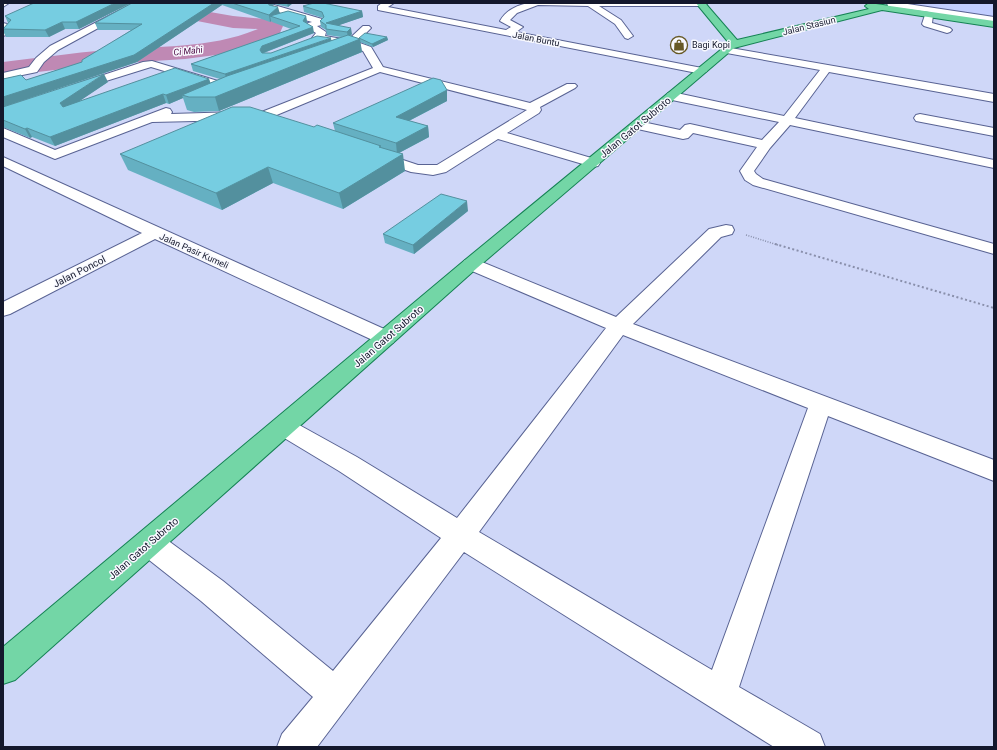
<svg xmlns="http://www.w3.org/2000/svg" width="997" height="750" viewBox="0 0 997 750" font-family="Roboto,sans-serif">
<rect width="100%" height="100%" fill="#cfd7f8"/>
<path fill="#c2ceff" d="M 859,3 L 994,3 L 994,22 L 901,9 Z"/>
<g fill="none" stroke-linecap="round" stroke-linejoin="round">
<path fill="#bf89b4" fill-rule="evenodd" d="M 199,3 L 219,3 L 210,12 L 233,16 L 276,20 L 280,22 L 283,26 L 279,35 L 259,45 L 216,55 L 185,59 L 107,64 L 3,76 L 3,62 C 38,58 72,53 107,50 C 157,46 211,49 258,29 L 233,28 L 192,20 L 189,16 L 189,12 Z"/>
<g stroke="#596393" stroke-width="2">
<path id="minor" d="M 3,3 L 9,3 L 3,7 Z
M 134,3 L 144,3 L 58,50 L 44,62 L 37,72 L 3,79 L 3,73 L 29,67 L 36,58 L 50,46 Z
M 382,3 L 394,3 L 388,7 L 506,30 L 511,27 L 500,21 C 506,10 516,6 528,3 L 708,3 L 704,6 L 599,6 L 621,20 L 633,36 L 628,39 L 625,38 L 615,24 L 588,6 L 538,5 L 517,13 L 510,20 L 523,27 L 516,32 L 702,68 L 707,71 L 702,74 L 378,10 L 378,6 Z
M 887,3 L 901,3 L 994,17 L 994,23 L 931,13 L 933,15 L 932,23 L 950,28 L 952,30 L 950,32 L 947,33 L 924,26 L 922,24 L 925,15 L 929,12 L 891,7 L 888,6 Z
M 274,5 L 322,19 L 324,23 L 322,25 L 317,26 L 326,32 L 325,36 L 348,40 L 363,26 L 369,26 L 371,28 L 357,42 L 371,47 L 383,67 L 530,103 L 567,84 L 575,84 L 577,86 L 575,88 L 540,107 L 541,110 L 539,113 L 507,133 L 598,160 L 600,163 L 598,166 L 593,167 L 498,139 L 446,172 L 433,175 L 411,172 L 371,158 L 369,155 L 371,152 L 376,151 L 418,165 L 437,165 L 527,110 L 380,72 L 267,119 L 259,119 L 257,116 L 259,113 L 373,68 L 363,51 L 350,46 L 328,53 L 324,52 L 323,50 L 324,48 L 337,44 L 314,40 L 312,38 L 316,33 L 306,27 L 308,23 L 312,22 L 271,10 L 270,8 Z
M 3,23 L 11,25 L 13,27 L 6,35 L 3,36 Z
M 725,47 L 994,94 L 994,102 L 829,72 L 795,118 L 994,160 L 994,168 L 790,125 L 770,148 L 754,171 L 756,174 L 763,179 L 994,244 L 994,254 L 753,185 L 745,180 L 740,171 L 757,147 L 693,133 L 688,138 L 683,139 L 633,128 L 632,125 L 633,122 L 638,121 L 680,130 L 685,125 L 690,124 L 762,140 L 779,122 L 672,100 L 668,99 L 666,96 L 668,93 L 672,92 L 784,116 L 820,70 L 721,52 L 720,50 Z
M 152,61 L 231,85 L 233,87 L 231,89 L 227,90 L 151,67 L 77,90 L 73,89 L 71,87 L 73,85 L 143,62 Z
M 166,108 L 170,109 L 172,112 L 171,114 L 238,112 L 242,113 L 244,116 L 242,119 L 238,120 L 152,122 L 55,159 L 3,137 L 3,128 L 55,150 Z
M 920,114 L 994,128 L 994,136 L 916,121 L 914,118 L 916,115 Z
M 3,157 L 393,333 L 396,338 L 393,343 L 386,345 L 379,343 L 155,239 L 10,314 L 3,316 L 3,302 L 142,233 L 3,166 Z
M 726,225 L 732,226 L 734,230 L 732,234 L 721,237 L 633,324 L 994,460 L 994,481 L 828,416 L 739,687 L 820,734 L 825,747 L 774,747 L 464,552 L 317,747 L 277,747 L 282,734 L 313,697 L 201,601 L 139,552 L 135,543 L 139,534 L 149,530 L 159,534 L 223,581 L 333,671 L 441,538 L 339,471 L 276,433 L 272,427 L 276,421 L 284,418 L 292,421 L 357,457 L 457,518 L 606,328 L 465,268 L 462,264 L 465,260 L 471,259 L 477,260 L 616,317 L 709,229 ZM 623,335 L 808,408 L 712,670 L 479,532 Z"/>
</g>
<g stroke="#158254" stroke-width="2">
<path id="major" d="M 696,3 L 705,3 L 737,40 L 869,9 L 865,6 L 869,3 L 994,21 L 994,27 L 882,10 L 734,48 L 477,268 L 15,680 L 3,684 L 3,647 L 465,260 L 729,43 Z"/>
</g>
<path stroke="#898fab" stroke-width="1.5" stroke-dasharray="1 1.5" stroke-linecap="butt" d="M 746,235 L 778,245"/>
<path stroke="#898fab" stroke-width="2" stroke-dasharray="2 2.5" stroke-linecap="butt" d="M 775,244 L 994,308"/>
<use href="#minor" fill="#fff" fill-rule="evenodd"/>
<use href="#major" fill="#73d6a6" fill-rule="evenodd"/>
</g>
<path fill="#65b0c2" d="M 131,3 L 79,29 L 65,29 L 49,37 L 6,37 L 3,31 L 3,29 L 8,23 L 5,16 Z
M 132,3 L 293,3 L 288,7 L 274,4 L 271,5 L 280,13 L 306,16 L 307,22 L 306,23 L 314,33 L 264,53 L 271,53 L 331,41 L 341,37 L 327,35 L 326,30 L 321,27 L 320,21 L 323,18 L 304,12 L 303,6 L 362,11 L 363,17 L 339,25 L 352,34 L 350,36 L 359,39 L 359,38 L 387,37 L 388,40 L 373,47 L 360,42 L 362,52 L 219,111 L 194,112 L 187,110 L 183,98 L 169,104 L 166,103 L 55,146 L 32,137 L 30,138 L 3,127 L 3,107 L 108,82 L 79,101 L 209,79 L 210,83 L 220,79 L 193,71 L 191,64 L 291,29 L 272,22 L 271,21 L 270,22 L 222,5 L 137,62 L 3,107 L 3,79 L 26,80 L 82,62 L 131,30 L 98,30 L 95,23 Z
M 447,90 L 447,101 L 409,121 L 428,126 L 429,137 L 399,153 L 405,171 L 343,209 L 273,183 L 222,210 L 128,170 L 120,154 L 314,127 L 335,131 L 333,123 Z
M 468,211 L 414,254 L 385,243 L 383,234 Z"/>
<path fill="#53909e" d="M 115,3 L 131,3 L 79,29 L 76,22 Z
M 214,3 L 221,3 L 222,5 L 137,62 L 3,107 L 3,97 L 134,55 Z
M 268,3 L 274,3 L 274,4 L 269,7 Z
M 287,3 L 293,3 L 288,7 Z
M 278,7 L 280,14 L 270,16 L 271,21 L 270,22 L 269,15 Z
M 362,11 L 363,17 L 328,29 L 326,23 Z
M 306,16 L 307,22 L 305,27 L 303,21 Z
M 62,22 L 65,29 L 49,37 L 45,30 Z
M 313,27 L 314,33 L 263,53 L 262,57 L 260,50 L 262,46 Z
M 351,28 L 352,34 L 348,38 L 347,32 Z
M 387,37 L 388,40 L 373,47 L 372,44 Z
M 331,38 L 332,45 L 227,81 L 225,74 Z
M 360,39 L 362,52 L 219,111 L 215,97 Z
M 104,74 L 108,82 L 65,111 L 60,103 Z
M 209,79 L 212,87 L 182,95 L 183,98 L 169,104 L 166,95 Z
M 447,90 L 447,101 L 397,127 L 396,117 Z
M 163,94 L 166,103 L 55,146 L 50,137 Z
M 428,126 L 429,137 L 397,154 L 396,143 Z
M 27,128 L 32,137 L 30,138 L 25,129 Z
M 403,154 L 405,171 L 343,209 L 339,193 Z
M 268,167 L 273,183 L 222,210 L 216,193 Z
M 467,201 L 468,211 L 414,254 L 413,245 Z"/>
<path fill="#76cde1" stroke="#53909e" d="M 34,3 L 115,3 L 76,22 L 62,22 L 45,30 L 3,29 L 11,20 L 5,16 Z
M 132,3 L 214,3 L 134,55 L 3,97 L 3,79 L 21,75 L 26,80 L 82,62 L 82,60 L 142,24 L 95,23 Z
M 232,3 L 268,3 L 269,5 L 278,7 L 269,15 Z
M 314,3 L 323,3 L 362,11 L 326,23 L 351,28 L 347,32 L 326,29 L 326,25 L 320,21 L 324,17 L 322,12 L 303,6 Z
M 288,11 L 306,16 L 303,21 L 313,27 L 262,46 L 260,50 L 262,53 L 271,53 L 317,36 L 331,38 L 225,74 L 191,64 L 300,26 L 270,16 Z
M 365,33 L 387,37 L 372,44 L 359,38 Z
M 348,35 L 360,39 L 215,97 L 189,97 L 182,95 L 227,76 Z
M 175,68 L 209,79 L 166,95 L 163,94 L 50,137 L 27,128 L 25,129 L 3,120 L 3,107 L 104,74 L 60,103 L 63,107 Z
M 433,78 L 441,80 L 447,90 L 396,117 L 428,126 L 396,143 L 333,123 Z
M 232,107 L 250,107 L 314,127 L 317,125 L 381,146 L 379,147 L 403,154 L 339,193 L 268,167 L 216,193 L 120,154 Z
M 441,194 L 467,201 L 413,245 L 383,234 Z"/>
<defs>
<g id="shop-ring" transform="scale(0.9)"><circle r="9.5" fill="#f8f9ff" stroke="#675926" stroke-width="1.5"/><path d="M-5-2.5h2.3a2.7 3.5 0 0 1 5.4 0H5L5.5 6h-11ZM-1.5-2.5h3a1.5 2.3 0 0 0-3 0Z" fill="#675926"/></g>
</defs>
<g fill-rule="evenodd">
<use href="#shop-ring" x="679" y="45"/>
</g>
<g text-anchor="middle" stroke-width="3" stroke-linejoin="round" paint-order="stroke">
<g font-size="9" fill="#14182c" stroke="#f8f9ff">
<text transform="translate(809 26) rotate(-14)" y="3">Jalan Stasiun</text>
<text transform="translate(536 39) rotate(11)" y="3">Jalan Buntu</text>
<text transform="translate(194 251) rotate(24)" y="3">Jalan Pasir Kumeli</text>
</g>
<g font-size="9" fill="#14182c" stroke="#f8f9ff" text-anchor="start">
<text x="692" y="48">Bagi Kopi</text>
</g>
<g font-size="9" font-style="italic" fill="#4a0742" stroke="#f8f9ff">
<text transform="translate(188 51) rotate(-6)" y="3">Ci Mahi</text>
</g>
<g font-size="10" fill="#14182c" stroke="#f8f9ff">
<text transform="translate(635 127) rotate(-40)" y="4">Jalan Gatot Subroto</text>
<text transform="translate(79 271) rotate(-27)" y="4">Jalan Poncol</text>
<text transform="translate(388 336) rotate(-41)" y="4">Jalan Gatot Subroto</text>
<text transform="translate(143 548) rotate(-41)" y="4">Jalan Gatot Subroto</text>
</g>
</g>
<rect width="997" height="750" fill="none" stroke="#14182c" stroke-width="8"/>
</svg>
